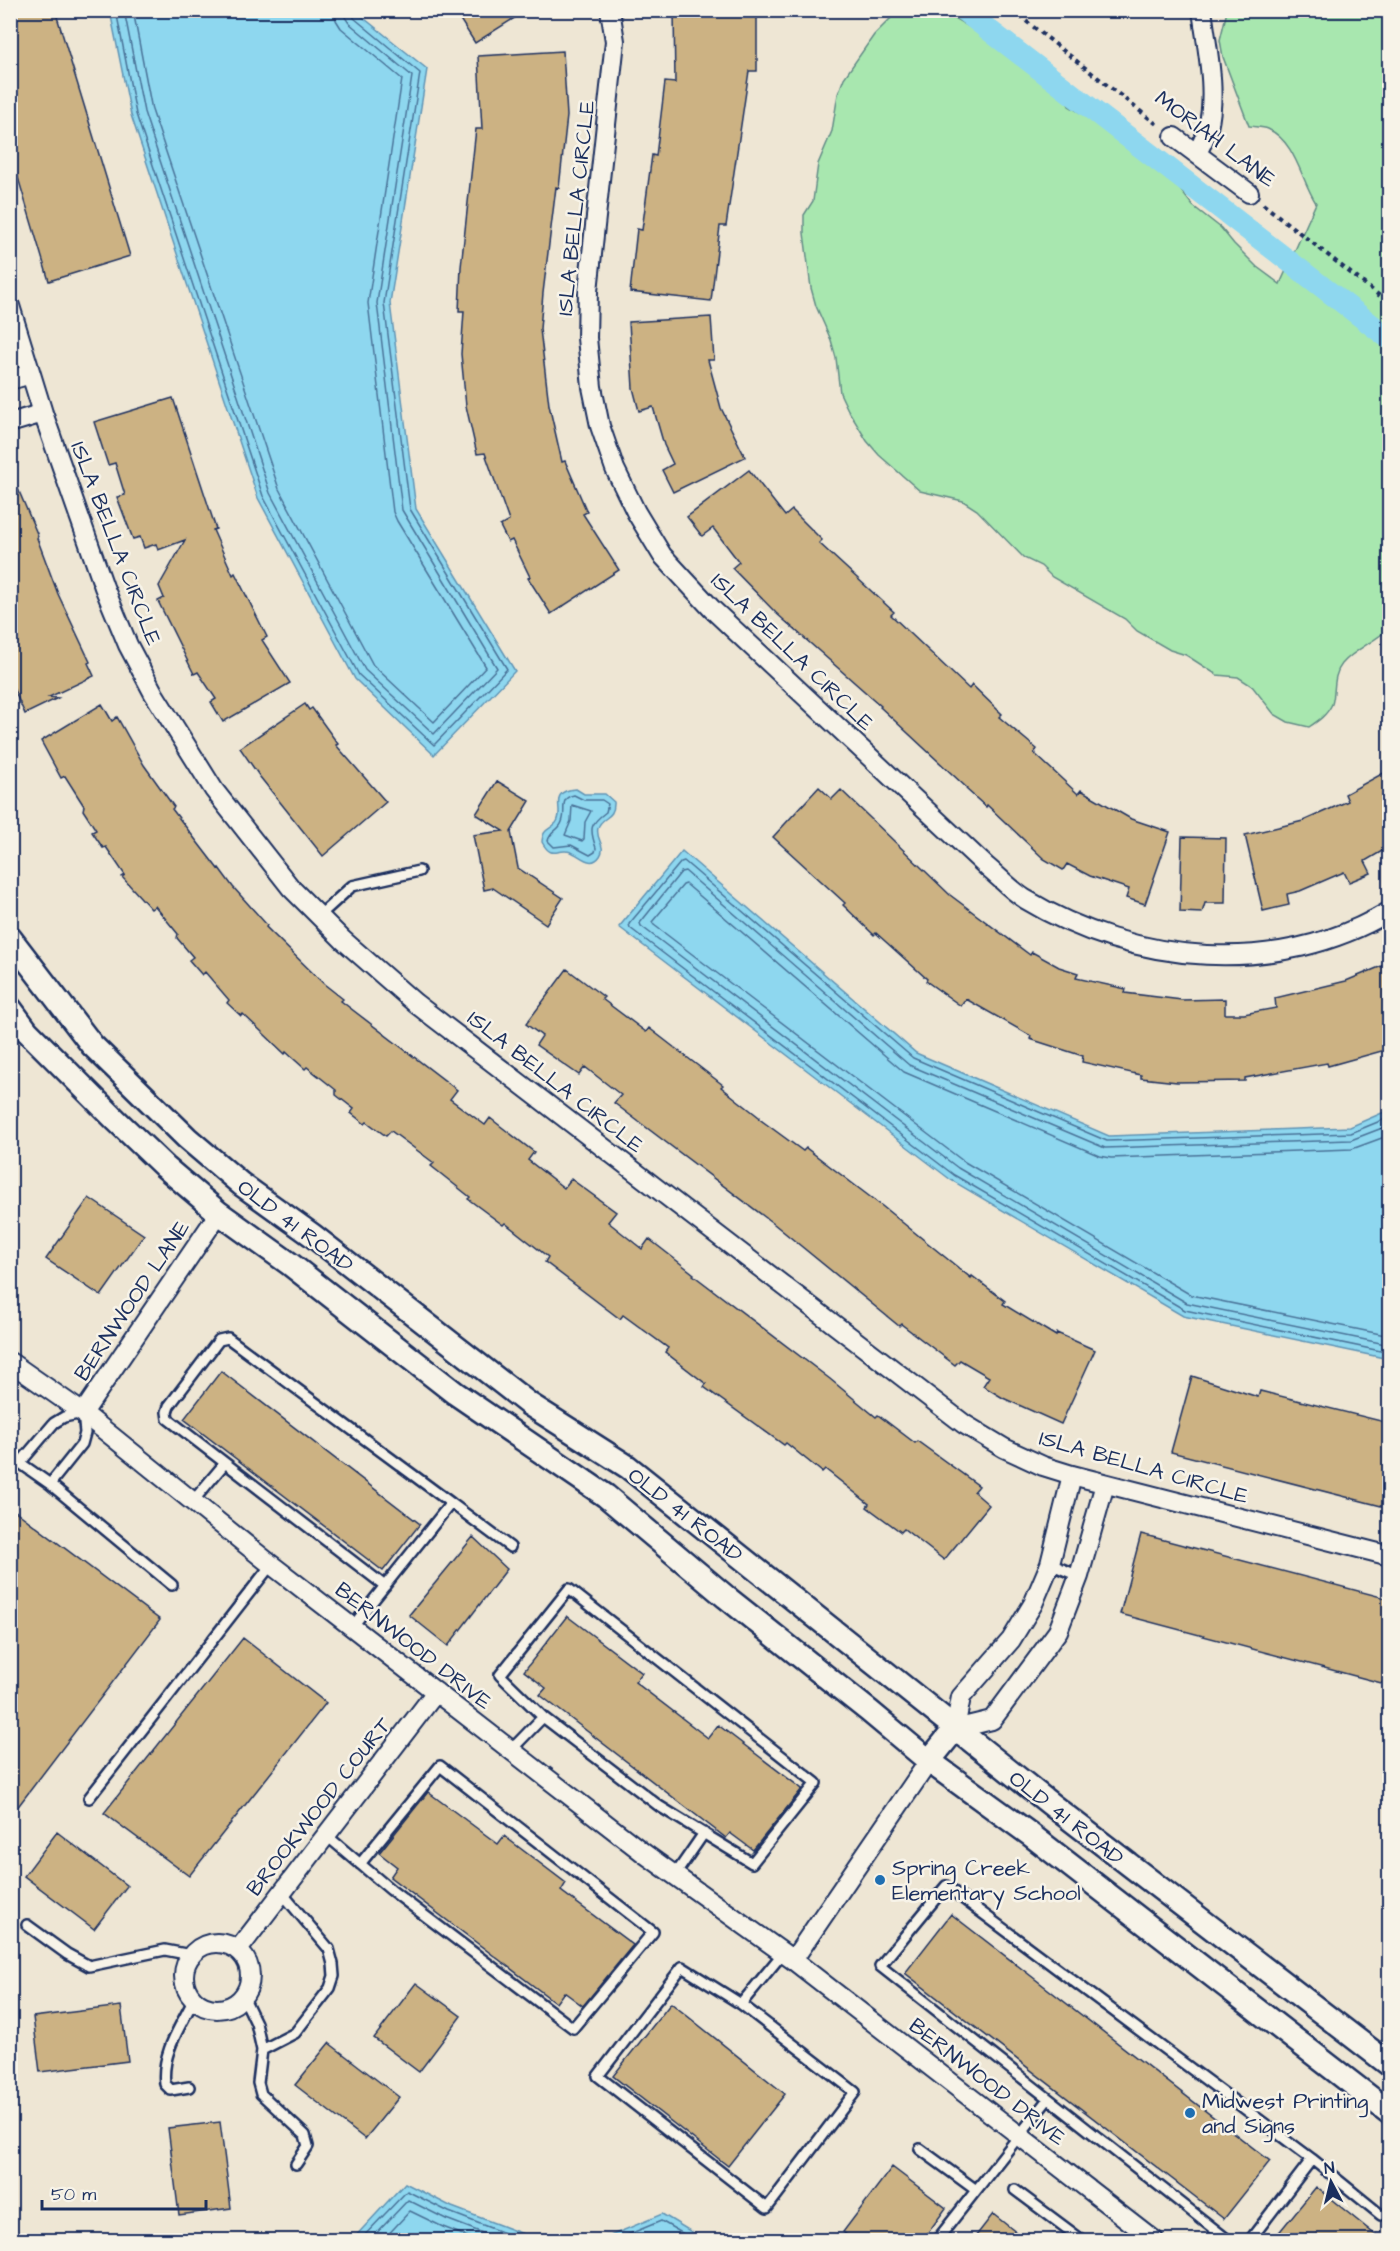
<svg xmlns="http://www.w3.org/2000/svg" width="1400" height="2251" viewBox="0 0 1400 2251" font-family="'Architects Daughter',sans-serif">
<rect width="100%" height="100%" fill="#eee6d4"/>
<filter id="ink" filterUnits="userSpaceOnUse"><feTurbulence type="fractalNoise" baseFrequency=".0167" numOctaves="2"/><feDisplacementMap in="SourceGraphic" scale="12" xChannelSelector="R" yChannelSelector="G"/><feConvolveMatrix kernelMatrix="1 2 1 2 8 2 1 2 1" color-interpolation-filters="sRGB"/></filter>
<g filter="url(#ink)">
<path fill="#a8e7af" stroke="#628b86" stroke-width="1.5" d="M 908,11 L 934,11 L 949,15 L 993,41 L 1005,52 L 1047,78 L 1062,89 L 1069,106 L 1114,133 L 1154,169 L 1171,178 L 1193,206 L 1221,228 L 1234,244 L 1257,267 L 1280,284 L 1316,203 C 1301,180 1296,142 1268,129 C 1263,127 1255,127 1249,126 L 1223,57 L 1220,40 L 1227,11 L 1389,11 L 1389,269 L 1385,262 L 1390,278 L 1389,628 C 1375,642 1355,649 1342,664 C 1332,676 1336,692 1332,704 C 1327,715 1318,721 1309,727 L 1288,722 L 1274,714 L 1252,686 L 1238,677 L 1217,675 L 1186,655 L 1170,650 L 1137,631 L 1125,619 L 1052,577 L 1041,566 L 1024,558 L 977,510 L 963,501 L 920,491 L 879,455 L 867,441 L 848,410 L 840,393 L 836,358 L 831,340 L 816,306 L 811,288 L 804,233 L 804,215 L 813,201 L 818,164 L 832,131 L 838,94 L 844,78 L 874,35 L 897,12 Z"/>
<path fill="#8ed7ef" stroke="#6094b5" stroke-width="1.5" d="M 110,11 L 355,11 L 427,69 L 390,303 L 416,509 L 515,671 L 434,755 L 355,679 L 258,498 L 131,115 Z
M 576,789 L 584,794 L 605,794 L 614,802 C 615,820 601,816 598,828 C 595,839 607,846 600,856 C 591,869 580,855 571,852 C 558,847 552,861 542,842 C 543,828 549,831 556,823 C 566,811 546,791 576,789 Z
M 682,851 L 916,1053 L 1109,1136 L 1350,1127 L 1389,1110 L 1389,1359 L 1183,1316 L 951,1180 L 619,927 Z
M 405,2183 L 452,2207 L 539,2240 L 352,2240 Z
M 662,2214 L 705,2240 L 564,2240 L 610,2236 Z"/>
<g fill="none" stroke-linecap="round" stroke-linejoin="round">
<path stroke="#497298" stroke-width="1.5" d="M 116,10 L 136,114 L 263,496 L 359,675 L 434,745 L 507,669 L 410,509 L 384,303 L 420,73 L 354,18 L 352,10
M 124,10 L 144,112 L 270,493 L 365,670 L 434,734 L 497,668 L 402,510 L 377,303 L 412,76 L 349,23 L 345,17 L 344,10
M 133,10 L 152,110 L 279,489 L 373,665 L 434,722 L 486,667 L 397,521 L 393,512 L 368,303 L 402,79 L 341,28 L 336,20 L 335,10
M 574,795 L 584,800 L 602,800 L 608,804 L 606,812 C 590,824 589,828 596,848 L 595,852 L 590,855 L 571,845 L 554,847 L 548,841 C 550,831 559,831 562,822 C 567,811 558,798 574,795 Z
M 572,805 L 591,811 L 585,822 L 584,839 L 582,841 L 565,835 L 571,821 Z
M 1390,1117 L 1351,1133 L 1107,1141 L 913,1058 L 684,861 L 681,862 L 629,924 L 630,928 L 954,1175 L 1185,1310 L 1390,1353
M 1390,1125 L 1351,1140 L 1105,1148 L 909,1065 L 685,871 L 681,872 L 640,923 L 641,926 L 958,1168 L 1187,1303 L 1390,1345
M 1390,1135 L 1352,1149 L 1111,1158 L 1100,1156 L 904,1072 L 686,884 L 683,885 L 652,922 L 654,925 L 963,1161 L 1191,1295 L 1390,1336
M 360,2240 L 407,2191 L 449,2212 L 522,2240
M 370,2240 L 408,2200 L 446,2219 L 501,2240
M 383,2240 L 410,2211 L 443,2227 L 476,2240
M 615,2240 L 661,2221 L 694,2240"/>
<path stroke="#8ed7ef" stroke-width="22" d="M 963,10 L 1390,339"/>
</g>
<path fill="#ccb283" stroke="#1b2f5e" stroke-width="1.5" d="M 10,10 L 55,10 L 130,256 L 49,281 L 10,151 Z
M 454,10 L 527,10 L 475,43 Z
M 674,10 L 757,10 L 757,71 L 749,71 L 726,226 L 720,226 L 711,301 L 630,292 L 637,229 L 642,230 L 652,155 L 656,156 L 665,82 L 675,83 Z
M 563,51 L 567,116 L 559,188 L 556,187 L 543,293 L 540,329 L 549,405 L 562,462 L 565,461 L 587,512 L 583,514 L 619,570 L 551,614 L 528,578 L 530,577 L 512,540 L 508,542 L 500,526 L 509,521 L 485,453 L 477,454 L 466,406 L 461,354 L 464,311 L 459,311 L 461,267 L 476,129 L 482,129 L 478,56 Z
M 711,317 L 714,360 L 708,360 L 721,408 L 745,457 L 673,492 L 662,470 L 673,464 L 664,445 L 653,407 L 639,411 L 633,388 L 629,322 Z
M 173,398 L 216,529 L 213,530 L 233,575 L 235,573 L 267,637 L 262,640 L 290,683 L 223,722 L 211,702 L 216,699 L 198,672 L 194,674 L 158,601 L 164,598 L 159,586 L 185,540 L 158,550 L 156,544 L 144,548 L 140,537 L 133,539 L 117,497 L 125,495 L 115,463 L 108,465 L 94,422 Z
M 10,470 L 38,536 L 37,538 L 58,594 L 90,662 L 88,663 L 94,676 L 49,697 L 58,698 L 25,714 L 10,681 Z
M 749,470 L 785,516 L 792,510 L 822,540 L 819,543 L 894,612 L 891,615 L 969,689 L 972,685 L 1002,714 L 999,717 L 1037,749 L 1034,753 L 1078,794 L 1081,790 L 1131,819 L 1170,832 L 1145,904 L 1126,898 L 1129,889 L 1090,876 L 1067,864 L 1063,870 L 1044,859 L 987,805 L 986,807 L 966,789 L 967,788 L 880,707 L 881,706 L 776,613 L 732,568 L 739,562 L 713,528 L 702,536 L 687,517 Z
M 102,704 L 112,721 L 117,717 L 144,765 L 174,807 L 172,809 L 218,869 L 219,868 L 233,887 L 267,925 L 266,927 L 324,984 L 343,999 L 341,1001 L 457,1090 L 450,1099 L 485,1125 L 490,1118 L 534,1152 L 528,1160 L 564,1188 L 571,1179 L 616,1212 L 608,1222 L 642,1249 L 649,1239 L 694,1274 L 693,1275 L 830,1379 L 876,1417 L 878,1415 L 915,1443 L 917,1441 L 979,1486 L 974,1492 L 989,1505 L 944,1560 L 904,1529 L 901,1532 L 867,1507 L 869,1504 L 825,1469 L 822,1472 L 786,1443 L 784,1445 L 704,1387 L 706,1384 L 665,1352 L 668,1348 L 623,1315 L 620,1319 L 545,1262 L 548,1257 L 505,1223 L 503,1225 L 468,1199 L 470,1197 L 431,1166 L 434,1163 L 391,1131 L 386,1136 L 367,1122 L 365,1124 L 351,1113 L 354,1109 L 336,1095 L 336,1090 L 307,1067 L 305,1069 L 286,1052 L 285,1054 L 243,1014 L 241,1016 L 227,1003 L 229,1000 L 205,972 L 202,975 L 189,960 L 193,957 L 177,938 L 178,934 L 155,906 L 151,909 L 122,877 L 125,875 L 106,847 L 103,848 L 92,832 L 96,830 L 83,810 L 84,806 L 65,776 L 61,778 L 41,741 Z
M 305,704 L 309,710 L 312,708 L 338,744 L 336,745 L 386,802 L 323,856 L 260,777 L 240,748 Z
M 1389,770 L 1389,847 L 1365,861 L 1371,873 L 1349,882 L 1344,872 L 1300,891 L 1287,894 L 1289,905 L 1263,911 L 1245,835 L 1303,821 L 1348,801 L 1345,794 Z
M 497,781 L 530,801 L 511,832 L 518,868 L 563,898 L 546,924 L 493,888 L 484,890 L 473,835 L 503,831 L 476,814 Z
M 819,787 L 832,799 L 841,790 L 950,895 L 1030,955 L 1032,952 L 1059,967 L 1078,973 L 1076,978 L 1126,989 L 1125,993 L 1182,1000 L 1225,999 L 1225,1014 L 1244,1014 L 1276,1008 L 1275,998 L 1346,981 L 1389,963 L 1389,1049 L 1328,1066 L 1327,1063 L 1245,1078 L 1245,1081 L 1177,1082 L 1141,1078 L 1141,1075 L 1082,1062 L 1083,1056 L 1030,1039 L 1031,1036 L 966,999 L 961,1006 L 926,981 L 927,979 L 876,933 L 874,935 L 843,905 L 845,903 L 773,837 Z
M 1182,837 L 1226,838 L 1225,903 L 1205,903 L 1202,913 L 1180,912 Z
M 567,969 L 604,997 L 602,999 L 646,1032 L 649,1028 L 723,1085 L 721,1087 L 759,1117 L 758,1118 L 803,1151 L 806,1148 L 882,1206 L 971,1278 L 972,1276 L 1005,1301 L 1003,1304 L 1056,1336 L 1057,1333 L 1095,1350 L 1061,1424 L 1003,1398 L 983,1386 L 989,1377 L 960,1360 L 955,1365 L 901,1324 L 899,1326 L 774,1224 L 614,1103 L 621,1095 L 585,1067 L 579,1075 L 536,1045 L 542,1036 L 526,1024 Z
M 89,1198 L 144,1235 L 101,1296 L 46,1259 Z
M 221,1371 L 420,1524 L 383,1571 L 184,1419 Z
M 1192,1376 L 1258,1397 L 1260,1391 L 1389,1423 L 1389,1508 L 1171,1452 Z
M 10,1507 L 160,1620 L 10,1817 Z
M 1141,1534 L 1389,1599 L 1389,1685 L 1120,1614 Z
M 473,1537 L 507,1569 L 448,1646 L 409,1615 Z
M 567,1616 L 642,1673 L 635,1682 L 708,1738 L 718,1725 L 802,1789 L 753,1850 L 730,1833 L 726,1838 L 540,1695 L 546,1688 L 524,1671 Z
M 243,1638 L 326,1703 L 189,1876 L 104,1813 Z
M 428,1792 L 498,1844 L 504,1836 L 566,1883 L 561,1891 L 633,1945 L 583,2006 L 564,1992 L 556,2003 L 390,1877 L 397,1867 L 379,1853 Z
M 57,1832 L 127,1886 L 94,1929 L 24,1876 Z
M 951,1914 L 1270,2161 L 1224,2219 L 905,1973 Z
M 416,1983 L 461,2016 L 419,2072 L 374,2038 Z
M 671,2003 L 785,2094 L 728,2166 L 613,2076 Z
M 121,2006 L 128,2061 L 40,2072 L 33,2017 Z
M 329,2043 L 399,2097 L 365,2139 L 295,2085 Z
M 220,2122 L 231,2208 L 179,2215 L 168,2128 Z
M 892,2167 L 946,2208 L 922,2241 L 855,2241 L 843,2232 Z
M 1316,2187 L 1383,2241 L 1272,2241 Z
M 993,2214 L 1027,2241 L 972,2241 Z"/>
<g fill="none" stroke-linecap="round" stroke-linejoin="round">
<g stroke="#1b2f5e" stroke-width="14">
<path id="service" d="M 319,916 L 352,886 L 419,871
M 10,1456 L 50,1484 L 172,1585
M 20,1463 L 54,1423 L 64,1417 L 83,1413 L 85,1433 L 82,1444 L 50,1484
M 193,1501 L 225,1463
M 1050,1564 L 1079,1576
M 385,1586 L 168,1419 L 167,1412 L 169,1406 L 219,1340 L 228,1338 L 451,1503
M 352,1627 L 451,1503 L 510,1547
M 511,1750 L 543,1717 L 500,1675 L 569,1589 L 816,1783 L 752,1863 L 659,1806 L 543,1717
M 89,1798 L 271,1565
M 326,1835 L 391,1890 L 573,2028 L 653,1932 L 440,1766 L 360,1864
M 675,1875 L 704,1833
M 27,1925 L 67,1954 L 89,1966 L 165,1950 L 191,1955
M 243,1996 L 256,2023 L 262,2050 L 258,2083 L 261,2094 L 305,2135 L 308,2146 L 296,2164
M 741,2004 L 855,2092 L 767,2208 L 598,2076 L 682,1967 L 741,2004 L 783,1953
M 262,2050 L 295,2033 L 330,1988 L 334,1976 L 333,1964 L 329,1949 L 282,1893
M 189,2087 L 171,2090 L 165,2084 C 161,2054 180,2027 193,2001
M 920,2149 L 976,2190
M 1015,2190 L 1082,2240
M 937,2240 L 1048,2099
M 1228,2240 L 880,1966 L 946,1886 L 1312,2159
M 1250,2240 L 1312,2159 L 1381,2215"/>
</g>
<g stroke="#1b2f5e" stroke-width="22">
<path id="minor" d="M 610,10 L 615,41 L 588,291 L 587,338 L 592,387 L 600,426 L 615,469 L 636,512 L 662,555 L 712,609 L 987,867 C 999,877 1011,890 1025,899 C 1134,965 1278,978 1390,911
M 1174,137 L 1249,193
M 1197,154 C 1200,146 1206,137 1208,128 C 1217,90 1207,49 1202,10
M 10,306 L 43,413 L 104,587 L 128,645 L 154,694 L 214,790 L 291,888 L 343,940 L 415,1003 L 964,1424 L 1004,1448 L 1043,1466 L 1072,1475 L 1390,1556
M 10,380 L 31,374
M 10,423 L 43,413
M 10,1362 L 83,1413 L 264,1559 L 352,1627 L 645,1854 L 793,1960 L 1154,2240
M 83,1413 L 219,1213
M 1072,1475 L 1050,1564 L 1033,1604 L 1011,1640 L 961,1697 L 955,1729 L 992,1720 L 1058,1631 L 1079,1576 L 1105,1484
M184 1976a33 33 0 1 1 66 0a33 33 0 1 1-66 0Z
M 238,1950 L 436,1692
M 793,1960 L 929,1761"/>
</g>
<g stroke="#1b2f5e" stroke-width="27">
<path id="tertiary" d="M 10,938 L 92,1045 L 187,1138 L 241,1184 L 312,1235 L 529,1404 L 628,1467 L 1053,1806 L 1390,2065
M 10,1008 L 27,1031 L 116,1120 L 165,1167 L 219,1213 L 290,1264 L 455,1393 L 606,1496 L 726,1597 L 869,1711 L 929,1761 L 1031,1835 L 1390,2113
M 929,1761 L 955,1729"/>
</g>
<path stroke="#1b2f5e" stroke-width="4" stroke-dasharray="4.5 4.5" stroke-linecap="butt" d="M 1012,10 L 1159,126
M 1263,204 L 1390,304"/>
<use href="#service" stroke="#f7f3e8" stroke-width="9"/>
<use href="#minor" stroke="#f7f3e8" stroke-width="18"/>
<use href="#tertiary" stroke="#f7f3e8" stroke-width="22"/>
</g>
</g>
<g fill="#1f6fb2" stroke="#f7f3e8" stroke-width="2">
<circle cx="880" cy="1880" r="6"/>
<circle cx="1190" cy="2113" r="6"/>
</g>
<g text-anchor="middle" stroke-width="5" stroke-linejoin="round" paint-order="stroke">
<g font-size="22" fill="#1b2f5e" stroke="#f7f3e8">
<text transform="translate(1216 138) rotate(37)" y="8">MORIAH LANE</text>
<text transform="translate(575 208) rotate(-84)" y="8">ISLA BELLA CIRCLE</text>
<text transform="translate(117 543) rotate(69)" y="8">ISLA BELLA CIRCLE</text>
<text transform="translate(793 651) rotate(44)" y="8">ISLA BELLA CIRCLE</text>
<text transform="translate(556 1081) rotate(38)" y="8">ISLA BELLA CIRCLE</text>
<text transform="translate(296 1225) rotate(37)" y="8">OLD 41 ROAD</text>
<text transform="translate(131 1300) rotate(-56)" y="8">BERNWOOD LANE</text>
<text transform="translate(1144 1466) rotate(16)" y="8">ISLA BELLA CIRCLE</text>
<text transform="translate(686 1514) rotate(38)" y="8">OLD 41 ROAD</text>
<text transform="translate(414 1645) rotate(38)" y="8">BERNWOOD DRIVE</text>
<text transform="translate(318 1806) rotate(-52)" y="8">BROOKWOOD COURT</text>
<text transform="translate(1067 1817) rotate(38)" y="8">OLD 41 ROAD</text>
<text transform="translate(988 2081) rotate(38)" y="8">BERNWOOD DRIVE</text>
</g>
<g font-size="22" fill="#1b2f5e" stroke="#f7f3e8" text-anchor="start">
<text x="892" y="1875">Spring Creek<tspan x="892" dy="25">Elementary School</tspan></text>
<text x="1202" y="2108">Midwest Printing<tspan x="1202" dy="25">and Signs</tspan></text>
</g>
</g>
<rect width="1400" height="2251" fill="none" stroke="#f7f3e8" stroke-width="36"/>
<rect x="18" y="18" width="1364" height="2215" fill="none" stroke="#1b2f5e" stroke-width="2" filter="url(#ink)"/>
<g transform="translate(1331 2182) rotate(353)" stroke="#f7f3e8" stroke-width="4.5" paint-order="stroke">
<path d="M0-4.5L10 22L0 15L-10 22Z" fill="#1b2f5e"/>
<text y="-9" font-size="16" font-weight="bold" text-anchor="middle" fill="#1b2f5e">N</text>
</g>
<path d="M42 2200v9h164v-9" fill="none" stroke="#1b2f5e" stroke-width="3"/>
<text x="51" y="2200" font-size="18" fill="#1b2f5e" stroke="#f7f3e8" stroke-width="4.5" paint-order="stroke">50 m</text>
</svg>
